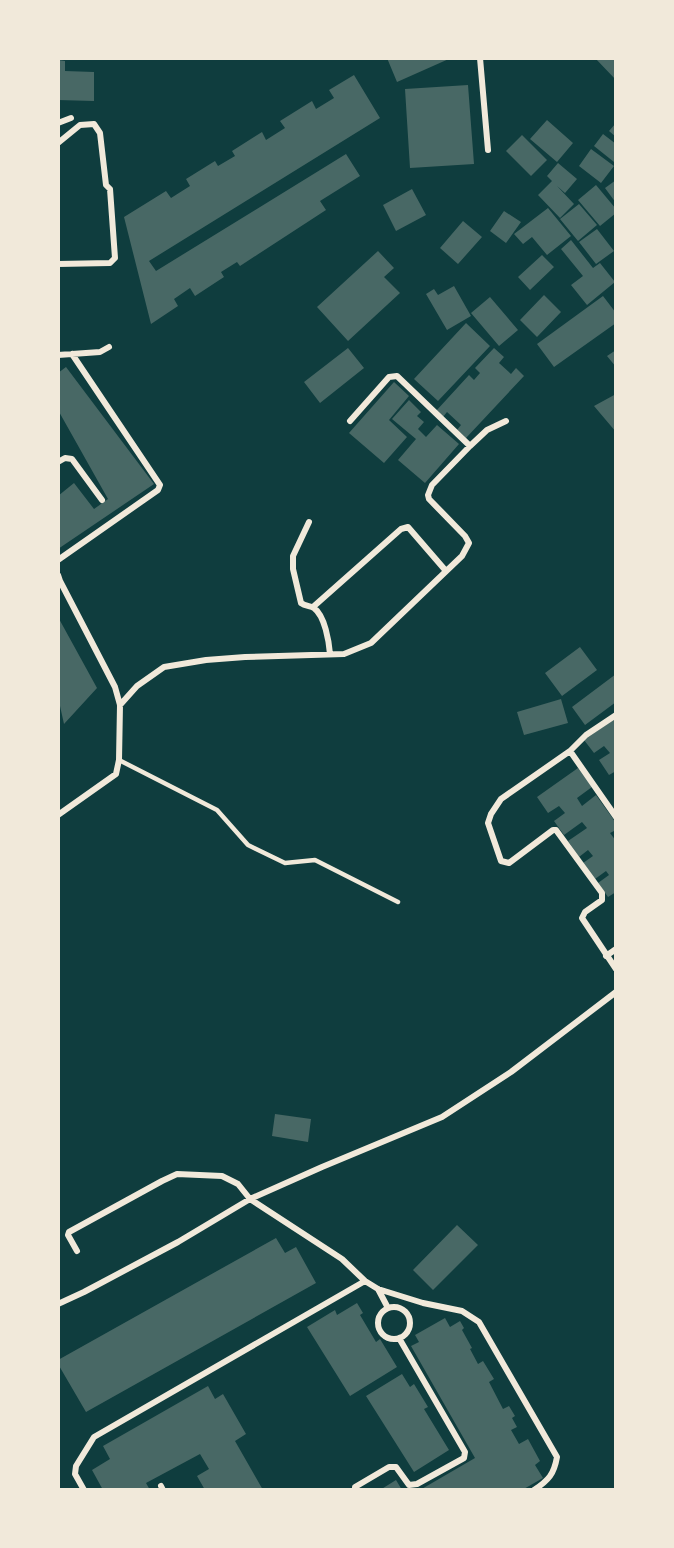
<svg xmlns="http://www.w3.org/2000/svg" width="674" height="1548" viewBox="0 0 674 1548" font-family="'Fira Sans Condensed',sans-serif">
<rect width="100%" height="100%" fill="#0f3d3e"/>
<path fill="#486865" d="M 387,58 L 451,58 L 397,82 Z
M 595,58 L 616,58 L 616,80 Z
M 58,60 L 65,61 L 65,71 L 94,72 L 94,101 L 58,100 Z
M 354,75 L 380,118 L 149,261 L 156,271 L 346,154 L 360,176 L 320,201 L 326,210 L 240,266 L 237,262 L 221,272 L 224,277 L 195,296 L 190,288 L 174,299 L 178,306 L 151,324 L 124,217 L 166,191 L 171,198 L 190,186 L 186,179 L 215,161 L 218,166 L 235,156 L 232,151 L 262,132 L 266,140 L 285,128 L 280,121 L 312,101 L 316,109 L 334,98 L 329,90 Z
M 468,85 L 474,164 L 410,168 L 405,89 Z
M 547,120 L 573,143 L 557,162 L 530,139 Z
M 616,123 L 616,137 L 609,131 Z
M 603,134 L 616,144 L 616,159 L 614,162 L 594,146 Z
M 522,135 L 547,160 L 531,176 L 506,151 Z
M 591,149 L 614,166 L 601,183 L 579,166 Z
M 558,163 L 577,179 L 565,193 L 557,186 L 574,204 L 560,218 L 538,195 L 552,181 L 547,176 Z
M 616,180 L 616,203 L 605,188 Z
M 596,185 L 616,209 L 616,213 L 600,226 L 578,200 Z
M 412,189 L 426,215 L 396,231 L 383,205 Z
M 579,204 L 597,225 L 578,241 L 560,219 Z
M 548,208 L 571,236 L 547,255 L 532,237 L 523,244 L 514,234 Z
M 504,211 L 521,222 L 506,243 L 490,231 Z
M 463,221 L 482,237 L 458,264 L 440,248 Z
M 597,229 L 614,251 L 596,264 L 579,242 Z
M 571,240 L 593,268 L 600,263 L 615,282 L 587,305 L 571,285 L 583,276 L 561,249 Z
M 378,251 L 394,268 L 384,277 L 400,293 L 348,341 L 317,307 Z
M 542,255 L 554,267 L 530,290 L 518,277 Z
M 454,286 L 471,316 L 447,330 L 426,294 L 434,289 L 438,295 Z
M 544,295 L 561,312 L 537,337 L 520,320 Z
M 603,296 L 616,313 L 616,323 L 554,367 L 537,344 Z
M 490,297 L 518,330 L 499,346 L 471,313 Z
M 466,323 L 490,346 L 438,401 L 414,379 Z
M 348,348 L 364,368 L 320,403 L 304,382 Z
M 494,348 L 504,357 L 499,363 L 511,374 L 516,368 L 524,376 L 466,438 L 457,430 L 461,425 L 447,412 L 443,417 L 436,411 L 469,375 L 474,380 L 480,373 L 475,368 Z
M 616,350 L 616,367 L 607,356 Z
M 66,367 L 154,484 L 58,549 L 58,496 L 74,483 L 94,509 L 108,499 L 58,410 L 58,373 Z
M 394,382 L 409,396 L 389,420 L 407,437 L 384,463 L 349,433 Z
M 616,394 L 616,432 L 594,406 Z
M 409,400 L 421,412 L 417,416 L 424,422 L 418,429 L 426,437 L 437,425 L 459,444 L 425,483 L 398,460 L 416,439 L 392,419 Z
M 58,617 L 97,688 L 64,724 L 58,697 Z
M 580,647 L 597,670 L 562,696 L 545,673 Z
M 616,674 L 616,702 L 585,725 L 572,707 Z
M 561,699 L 568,723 L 524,735 L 517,712 Z
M 616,718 L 616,771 L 609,775 L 599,760 L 610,753 L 604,746 L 594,753 L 584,740 Z
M 578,768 L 592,787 L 577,798 L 582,806 L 596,795 L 616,823 L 616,830 L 610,833 L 616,841 L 616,892 L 608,897 L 598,883 L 609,875 L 606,871 L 595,879 L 583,863 L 593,856 L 588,850 L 579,857 L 568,841 L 587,828 L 582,822 L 564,835 L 554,821 L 565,813 L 559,806 L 548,813 L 537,797 Z
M 275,1114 L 311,1119 L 308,1142 L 272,1136 Z
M 457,1225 L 478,1245 L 433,1290 L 413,1270 Z
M 276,1238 L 285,1253 L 296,1247 L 316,1283 L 86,1412 L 58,1364 L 58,1360 Z
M 357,1303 L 363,1313 L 360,1315 L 376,1342 L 380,1339 L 397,1367 L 350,1396 L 307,1327 L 335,1310 L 337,1315 Z
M 445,1318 L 450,1327 L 460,1321 L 464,1328 L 462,1330 L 472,1348 L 470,1349 L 478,1364 L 483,1361 L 494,1379 L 489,1382 L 503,1409 L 509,1406 L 515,1416 L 512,1418 L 517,1427 L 511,1430 L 519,1444 L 528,1439 L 540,1461 L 535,1465 L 543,1478 L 522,1490 L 420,1490 L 475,1458 L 411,1346 L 419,1342 L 415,1335 Z
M 402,1374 L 410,1387 L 414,1384 L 428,1407 L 424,1409 L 449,1450 L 414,1472 L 366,1396 Z
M 208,1386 L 215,1399 L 223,1394 L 246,1434 L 235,1441 L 263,1490 L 205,1490 L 197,1476 L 209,1469 L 200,1454 L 146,1483 L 150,1490 L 103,1490 L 92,1470 L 110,1459 L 103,1446 Z
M 396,1480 L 402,1490 L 380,1490 Z"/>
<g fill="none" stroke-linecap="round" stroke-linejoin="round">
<path stroke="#f1e9da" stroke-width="4.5" d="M 119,760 L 217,810 L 248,845 L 285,863 L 315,860 L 398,902"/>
<path stroke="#f1e9da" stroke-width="6" d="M 480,58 L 488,150
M 58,123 L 71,118
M 58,143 L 80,125 L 94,124 L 100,133 L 106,185 L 110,189 L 115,258 L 110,263 L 58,264
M 58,355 L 100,352 L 109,347
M 350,421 L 389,377 L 397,376 L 470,446
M 58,462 L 65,458 L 72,459 L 102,500
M 309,522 L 293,556 L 293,569 L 301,603 C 305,606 310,606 314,608 C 325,616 329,642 330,654
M 58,560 L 158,490 L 160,485 L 72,354
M 58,575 L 60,581 L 115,687 L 120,705 L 119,760 L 116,774 L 58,815
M 313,607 L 401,529 L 408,527 L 446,571
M 120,705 L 137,686 L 164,667 L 206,660 L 245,657 L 344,654 L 371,643 L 462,556 L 469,543 L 465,536 L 429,499 L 428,495 L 432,485 L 470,446 L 487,430 L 506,421
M 616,715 L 586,735 L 570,751 L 501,799 L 491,814 L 488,823 L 501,861 L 509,863 L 553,830 L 556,830 L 602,893 L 602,900 L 585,912 L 582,918 L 616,969
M 570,751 L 616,817
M 606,956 L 616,949
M 77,1251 L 68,1235 L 69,1232 L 162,1181 L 177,1174 L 222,1176 L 238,1184 L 250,1199 L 342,1259 L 365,1281 L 378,1289 L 423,1303 L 462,1311 L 479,1322 L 557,1457 C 554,1474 549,1480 534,1490
M 378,1289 L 388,1308
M 58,1304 L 84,1292 L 178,1242 L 250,1199 L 322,1167 L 442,1117 L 511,1072 L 616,992
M378 1323a16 16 0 1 1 32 0a16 16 0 1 1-32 0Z
M 161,1486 L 163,1490
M 84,1490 L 75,1474 L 76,1466 L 94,1437 L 365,1281
M 355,1490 L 355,1487 L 389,1467 L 396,1467 L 409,1485 L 417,1484 L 464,1458 L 465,1452 L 399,1338"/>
</g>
<rect width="674" height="1548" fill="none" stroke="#f1e9da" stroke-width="120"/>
</svg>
